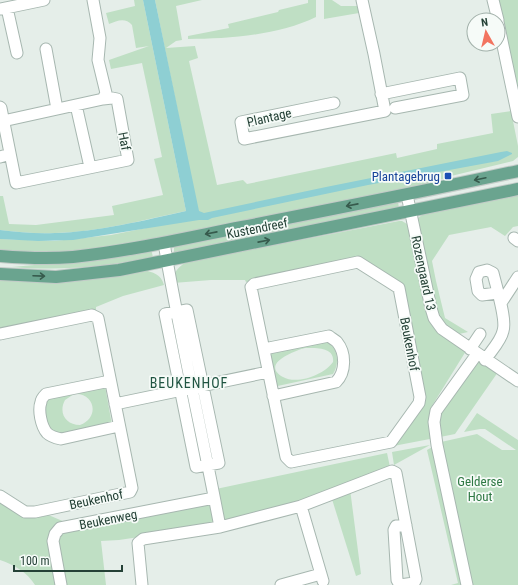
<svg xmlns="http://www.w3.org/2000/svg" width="518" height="585" viewBox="0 0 518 585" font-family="'Roboto Condensed',sans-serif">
<rect width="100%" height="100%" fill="#e5eee9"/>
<path fill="#bfdfc4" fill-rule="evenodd" d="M 134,0 L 143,0 L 186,211 C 143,220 99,232 55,233 C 37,234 18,232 0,230 L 0,196 L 3,196 L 9,224 L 36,225 L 114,215 L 112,206 L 163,195 L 154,159 L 162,157 L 142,63 L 111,69 L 109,60 L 149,46 L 136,48 L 132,25 C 125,17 117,21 109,24 L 106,13 L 135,6 Z
M 155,0 L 202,0 L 176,6 L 182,40 L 176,41 L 166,48 L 195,46 L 198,58 L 189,61 L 217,185 L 243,180 L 247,184 L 396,153 L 397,158 L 437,149 L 437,144 L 493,133 L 491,114 L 511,111 L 518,146 L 518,157 L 513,161 L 451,176 L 434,182 L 407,189 L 112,247 L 89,250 L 47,253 L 0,251 L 0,239 L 54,241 L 111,235 L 146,228 L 198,211 Z
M 308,0 L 316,0 L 316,17 C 279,35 229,39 188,39 L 188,36 L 229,28 L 228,24 L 278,12 L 279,10 L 308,3 Z
M 324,0 L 332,0 L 341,6 L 358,6 L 359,13 L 324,19 Z
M 497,0 L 518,0 L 518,97 Z
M 518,193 L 518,226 L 513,227 L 505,236 L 491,227 L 449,235 L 432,261 L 436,281 L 445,318 L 468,332 L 459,334 L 443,323 L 438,315 L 417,222 L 418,218 L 422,215 Z
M 398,202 L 399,208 L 174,253 L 174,246 Z
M 399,221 L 402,221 L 407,224 L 431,324 L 437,332 L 466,351 L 430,409 L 435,438 L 383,448 L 417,406 L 397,289 L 351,260 L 246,282 L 245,280 L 211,280 L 173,283 C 173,273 177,268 186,262 Z
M 151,249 L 153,257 C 104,267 62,271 12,267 L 90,260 Z
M 143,270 C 153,272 161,274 164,285 L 123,296 L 96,307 L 96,310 L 0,330 L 0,278 Z
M 326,341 C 338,347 340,363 333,374 L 273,387 L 266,352 ZM 305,348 C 316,348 335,347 333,362 C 324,375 297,385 283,377 C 260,364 294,351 305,348 Z
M 474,356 L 498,372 L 455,434 L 440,437 L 437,420 Z
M 105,386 L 112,425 L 58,434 L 56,434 C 45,424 43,414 46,400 ZM 74,394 C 95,392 100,418 80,425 C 66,425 58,413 65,400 Z
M 477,413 L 518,440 L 518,585 L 451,585 L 458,583 L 427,450 L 441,442 L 477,434 L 502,450 L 516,450 L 485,429 L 480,429 L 464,432 Z
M 430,445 L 394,465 L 392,452 Z
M 387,453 L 390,467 L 331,491 L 227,523 L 222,519 L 216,489 Z
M 350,489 L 361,574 L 356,576 L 331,496 Z
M 0,494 L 81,529 L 208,504 C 213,509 215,519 212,526 L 207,527 L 119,540 L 101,541 L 106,585 L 35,585 C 28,573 13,564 0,560 Z"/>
<path fill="#8ecfd3" d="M 143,0 L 155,0 L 199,211 L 204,213 L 326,187 L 501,152 L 507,151 L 512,153 L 512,154 L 498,161 L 368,185 L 212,218 L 208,220 L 199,220 L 73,240 L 38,241 L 0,239 L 0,230 C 18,232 37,234 55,233 C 97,232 146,220 186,211 Z"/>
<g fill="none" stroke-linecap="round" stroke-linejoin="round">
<g stroke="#a7b7b0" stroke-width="13">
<path id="minor" d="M 93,0 L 100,38 L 98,60 L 106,93 L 103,99
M 493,0 L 498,20
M 7,8 L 17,53
M 1,9 L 44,0
M 498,22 L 518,117
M 46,49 L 57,109
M 381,94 L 460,78 L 463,95 L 395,108
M 334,103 L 241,122 L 244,139 L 385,111 L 374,54 L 362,0
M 76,105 L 90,167
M 0,107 L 1,108 L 16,183 L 128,160 L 117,99 L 112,98 L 103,99 L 3,121
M 0,157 L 10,154
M 407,195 L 431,308 L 434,318 L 442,329 L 518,381
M 514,238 L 518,241
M 164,243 C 180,338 202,432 220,527
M 358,262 L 399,288 L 420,397 L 419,403 L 391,442 L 291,462 L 286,457 L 251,287 L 254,284 Z
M 501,303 L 518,277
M 187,310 L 219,463 L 196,467 L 165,314 Z
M 0,334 L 92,315 L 98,318 L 132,488 L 130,492 L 35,512 L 25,512 L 0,496
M 264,349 L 329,336 C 331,338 335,340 337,342 C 346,353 346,372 336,382 L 273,396
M 470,349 L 480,334
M 485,360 C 491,351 501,341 503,331 C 507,320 496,286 493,273 L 487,270 L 479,272 L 476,279 L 478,291 L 482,295 L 497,293
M 110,381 L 46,394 C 44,396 41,399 41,402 C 38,410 41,426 47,433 C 51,437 56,438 61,439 L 119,426
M 115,404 L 268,372
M 301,506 L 392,471 L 396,473 L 416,579 L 414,583 L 400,585 L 397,580 L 394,530 L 396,526 L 406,525
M 61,585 L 53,541 L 55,534 L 60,528 L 214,498
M 142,585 L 138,543 L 143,539 L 220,527 L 301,506 L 323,581
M 281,585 L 321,574
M 467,585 L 437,445 L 434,422 L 436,411 L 477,354"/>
</g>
<g stroke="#c2cac7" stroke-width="14">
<path id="major" d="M 0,256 C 24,258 49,259 73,257 C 130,251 186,238 242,227 C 334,209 426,191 518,171
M 0,274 L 56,277 L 119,270 L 518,189"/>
</g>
<use href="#minor" stroke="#fff" stroke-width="11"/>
<use href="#major" stroke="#6aa48f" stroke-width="12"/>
</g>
<defs><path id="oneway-shaft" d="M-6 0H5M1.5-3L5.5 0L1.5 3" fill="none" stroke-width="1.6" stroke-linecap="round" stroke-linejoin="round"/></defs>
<g stroke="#365a4c">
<use href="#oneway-shaft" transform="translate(480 179) rotate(168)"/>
<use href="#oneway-shaft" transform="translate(352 205) rotate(169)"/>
<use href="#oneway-shaft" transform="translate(211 233) rotate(169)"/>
<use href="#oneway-shaft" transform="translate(264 241) rotate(-11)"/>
<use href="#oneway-shaft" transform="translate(39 276) rotate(2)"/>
</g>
<rect fill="#1a4fb4" stroke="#f6fbf8" stroke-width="1.5" x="444" y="172" width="8" height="8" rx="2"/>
<g text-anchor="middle" stroke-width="3.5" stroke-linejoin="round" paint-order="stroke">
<g font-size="13" fill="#244136" stroke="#f6fbf8">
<text transform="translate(269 117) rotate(-13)" y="5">Plantage</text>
<text transform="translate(125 141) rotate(79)" y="5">Haf</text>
<text transform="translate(257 228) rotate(-11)" y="5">Kustendreef</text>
<text transform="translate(424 273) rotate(78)" y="5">Rozengaard 13</text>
<text transform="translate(410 344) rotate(79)" y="5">Beukenhof</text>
<text transform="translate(96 499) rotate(-12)" y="5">Beukenhof</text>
<text transform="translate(108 519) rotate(-11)" y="5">Beukenweg</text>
</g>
<g font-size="13" fill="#164399" stroke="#f6fbf8" text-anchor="end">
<text x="440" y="181">Plantagebrug</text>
</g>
<g font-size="13" fill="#2e7843" stroke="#f6fbf8">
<text x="480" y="486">Gelderse<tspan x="480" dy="15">Hout</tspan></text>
</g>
<g font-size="14" letter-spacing="1" fill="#1f5441" stroke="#f6fbf8">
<text x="189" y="388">BEUKENHOF</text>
</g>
</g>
<g transform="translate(486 32) rotate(352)"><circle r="19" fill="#f6fbf8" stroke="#a2b1aa"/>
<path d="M0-3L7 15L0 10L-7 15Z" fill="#f27460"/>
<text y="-6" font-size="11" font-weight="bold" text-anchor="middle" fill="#244136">N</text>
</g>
<path d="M14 565v6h108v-6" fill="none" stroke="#244136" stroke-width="2"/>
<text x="20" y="565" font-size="12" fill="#244136" stroke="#f6fbf8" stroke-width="3" paint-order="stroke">100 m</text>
</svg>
